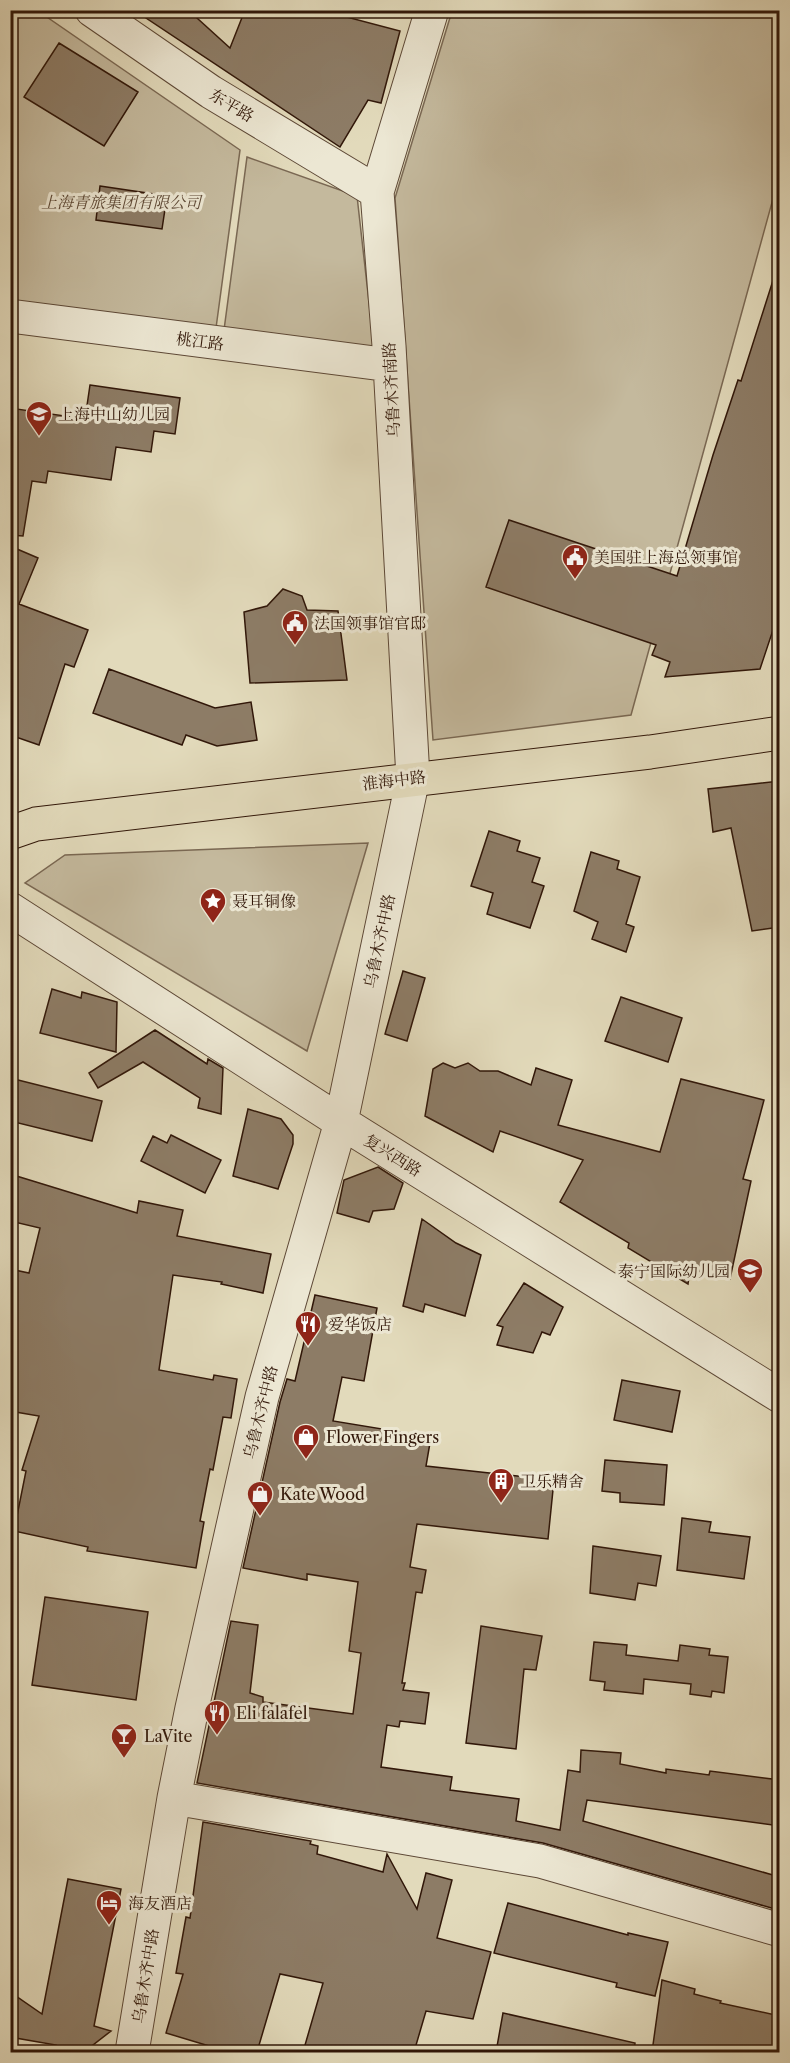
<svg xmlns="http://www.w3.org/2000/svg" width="790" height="2063" viewBox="0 0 790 2063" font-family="'Libre Caslon Text','Noto Serif SC',serif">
<rect width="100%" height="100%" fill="#e2dabb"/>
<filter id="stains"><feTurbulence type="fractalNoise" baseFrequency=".00333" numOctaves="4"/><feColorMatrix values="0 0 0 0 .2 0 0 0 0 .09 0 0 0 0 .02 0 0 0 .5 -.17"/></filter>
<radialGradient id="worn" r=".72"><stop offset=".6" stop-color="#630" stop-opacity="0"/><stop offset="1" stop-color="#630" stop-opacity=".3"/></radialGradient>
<path fill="#c4b99d" stroke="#7a6853" stroke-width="1.5" d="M 11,11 L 38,11 L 240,150 L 216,328 L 11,300 Z
M 452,11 L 779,11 L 779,177 L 631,715 L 433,740 L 395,198 Z
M 247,157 L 357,196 L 374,347 L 224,330 Z
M 368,843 L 307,1051 L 25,883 L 65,855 Z"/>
<path fill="#8d7c66" stroke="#311709" stroke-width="1.5" d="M 134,10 L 199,10 L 197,18 L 230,48 L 245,10 L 340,10 L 339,15 L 400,31 L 381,103 L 368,100 L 340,147 Z
M 59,43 L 138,92 L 104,146 L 24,97 Z
M 100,186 L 167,196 L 162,229 L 96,220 Z
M 775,274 L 780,275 L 780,609 L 760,669 L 665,677 L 670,662 L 652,655 L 656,645 L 486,587 L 509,520 L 677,576 L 713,455 L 738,380 L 741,381 Z
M 90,385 L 180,398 L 175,434 L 154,431 L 151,452 L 116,447 L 111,480 L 48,471 L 46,483 L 32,481 L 23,536 L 10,535 L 10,408 L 85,419 Z
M 10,546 L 38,558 L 19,604 L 88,630 L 74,667 L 65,664 L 39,745 L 10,735 Z
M 283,589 L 302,596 L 307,610 L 338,611 L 347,680 L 250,683 L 244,612 L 267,606 Z
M 109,669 L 215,708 L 251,702 L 257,740 L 217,746 L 186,735 L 182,745 L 93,713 Z
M 780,781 L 780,927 L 752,931 L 731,828 L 713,832 L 708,789 Z
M 489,831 L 520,841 L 517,851 L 540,858 L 532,882 L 544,886 L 530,928 L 487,914 L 493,893 L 471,886 Z
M 591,852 L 619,861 L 617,869 L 640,877 L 626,924 L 634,927 L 626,952 L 592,939 L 598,922 L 574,911 Z
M 403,971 L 425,978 L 407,1041 L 385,1034 Z
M 52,989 L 81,998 L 82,992 L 117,1002 L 116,1052 L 40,1033 Z
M 621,997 L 682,1018 L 668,1062 L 605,1041 Z
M 155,1030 L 207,1064 L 208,1059 L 223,1068 L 221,1114 L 198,1108 L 200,1098 L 143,1062 L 98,1088 L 89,1073 Z
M 443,1063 L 455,1068 L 468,1063 L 480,1071 L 498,1071 L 531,1085 L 536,1068 L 572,1080 L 558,1125 L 660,1152 L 681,1079 L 764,1100 L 743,1179 L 751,1181 L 730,1279 L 690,1269 L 688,1284 L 628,1248 L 629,1243 L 560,1202 L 583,1160 L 500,1131 L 493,1152 L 425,1116 L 433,1069 Z
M 10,1078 L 102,1101 L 92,1141 L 10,1121 Z
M 248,1109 L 281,1119 L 293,1135 L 293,1144 L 278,1189 L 233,1176 Z
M 171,1135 L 221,1160 L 205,1193 L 141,1161 L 153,1136 L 167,1143 Z
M 378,1167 L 403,1183 L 394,1209 L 373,1211 L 369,1222 L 337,1213 L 344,1180 Z
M 10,1174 L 137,1213 L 139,1201 L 183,1210 L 177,1236 L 271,1254 L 263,1293 L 221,1284 L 222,1282 L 173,1275 L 159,1370 L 213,1380 L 214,1375 L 237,1379 L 231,1418 L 223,1417 L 213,1470 L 210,1469 L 200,1521 L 204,1522 L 196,1568 L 87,1551 L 88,1547 L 14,1531 L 26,1471 L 22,1470 L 39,1416 L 10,1411 L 10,1269 L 29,1273 L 40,1228 L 10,1221 Z
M 422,1219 L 456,1243 L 481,1255 L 465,1316 L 425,1304 L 423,1312 L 403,1306 Z
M 524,1283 L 563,1307 L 550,1335 L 542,1332 L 533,1353 L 497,1345 L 503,1327 L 497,1325 Z
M 315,1295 L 377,1308 L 364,1381 L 342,1377 L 333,1421 L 431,1437 L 426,1466 L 554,1480 L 548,1539 L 417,1524 L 410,1567 L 426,1570 L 422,1593 L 416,1592 L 402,1683 L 405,1683 L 403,1690 L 429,1693 L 425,1724 L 400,1721 L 399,1727 L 387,1725 L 381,1767 L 452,1777 L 450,1790 L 519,1799 L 516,1821 L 560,1830 L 568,1770 L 580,1772 L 581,1750 L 621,1753 L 620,1764 L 666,1773 L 666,1769 L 709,1775 L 710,1771 L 780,1780 L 780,1826 L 587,1800 L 583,1821 L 780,1877 L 780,1895 L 775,1909 L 543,1843 L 197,1783 L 231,1621 L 258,1625 L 250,1693 L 263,1697 L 263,1702 L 353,1714 L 361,1653 L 349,1651 L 358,1582 L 307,1574 L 307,1580 L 243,1568 L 280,1402 L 287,1379 L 295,1381 Z
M 622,1380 L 680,1391 L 672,1432 L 614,1420 Z
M 605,1460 L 667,1465 L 664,1505 L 620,1502 L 620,1493 L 602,1491 Z
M 682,1518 L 711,1522 L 709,1532 L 750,1537 L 744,1579 L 677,1570 Z
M 593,1546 L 661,1556 L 656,1586 L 638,1583 L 635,1600 L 590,1593 Z
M 45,1597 L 148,1612 L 136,1700 L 32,1685 Z
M 481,1626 L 542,1636 L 536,1670 L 524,1669 L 516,1749 L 466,1743 Z
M 594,1642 L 627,1645 L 626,1655 L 678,1661 L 680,1645 L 710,1649 L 709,1655 L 728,1657 L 724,1693 L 712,1691 L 711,1697 L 690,1694 L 691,1684 L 644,1679 L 643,1694 L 604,1690 L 605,1682 L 590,1680 Z
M 203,1822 L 311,1841 L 310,1844 L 318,1846 L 317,1854 L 383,1872 L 387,1854 L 417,1909 L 426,1873 L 452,1880 L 437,1938 L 491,1952 L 473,2019 L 426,2011 L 414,2052 L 303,2052 L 323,1983 L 280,1974 L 257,2052 L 229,2052 L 166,2033 L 183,1974 L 176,1973 L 186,1917 L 190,1918 Z
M 68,1879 L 121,1889 L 94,2026 L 111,2031 L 89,2048 L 78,2052 L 55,2049 L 56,2045 L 10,2037 L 10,1992 L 42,2014 Z
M 508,1903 L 628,1935 L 628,1933 L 668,1942 L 655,1996 L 616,1987 L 617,1983 L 494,1953 Z
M 662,1980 L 695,1989 L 694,1994 L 721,2001 L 720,2003 L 780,2016 L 772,2052 L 742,2052 L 716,2047 L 713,2052 L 676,2046 L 675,2052 L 652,2052 Z
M 503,2013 L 635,2043 L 634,2052 L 496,2052 Z"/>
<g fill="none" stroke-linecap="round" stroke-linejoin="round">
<g stroke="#5d4836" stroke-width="35">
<path id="minor" d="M 92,10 L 211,92 L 377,192
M 10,316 L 390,365
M 10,909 L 341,1122 L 780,1396
M 174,1798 L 540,1861 L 780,1930
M 132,2052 L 174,1798 L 192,1708 L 262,1397 L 341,1122 L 413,778 L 389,346 L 377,192 L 432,10"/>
</g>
<g stroke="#311709" stroke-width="35">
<path id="major" d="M 10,833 L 36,824 L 650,752 L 780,733"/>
</g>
<use href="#minor" stroke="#ece7d3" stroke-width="33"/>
<use href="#major" stroke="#e2dabb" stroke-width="33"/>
</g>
<defs>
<g id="school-pin" transform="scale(1.35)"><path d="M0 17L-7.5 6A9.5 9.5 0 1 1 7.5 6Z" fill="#8f2418" stroke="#ece7d3"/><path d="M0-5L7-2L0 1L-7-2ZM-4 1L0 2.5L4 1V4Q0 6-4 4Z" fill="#fff"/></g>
<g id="civic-pin" transform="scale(1.35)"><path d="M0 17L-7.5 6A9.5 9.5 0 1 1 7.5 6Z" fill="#8f2418" stroke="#ece7d3"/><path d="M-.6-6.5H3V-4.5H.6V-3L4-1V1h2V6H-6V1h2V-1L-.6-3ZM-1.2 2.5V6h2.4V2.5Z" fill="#fff"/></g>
<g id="sight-pin" transform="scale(1.35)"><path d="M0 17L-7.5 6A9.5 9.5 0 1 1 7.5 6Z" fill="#8f2418" stroke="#ece7d3"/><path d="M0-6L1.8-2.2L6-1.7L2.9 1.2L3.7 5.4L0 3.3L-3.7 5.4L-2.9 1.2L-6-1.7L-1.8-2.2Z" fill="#fff"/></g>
<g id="restaurant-pin" transform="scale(1.35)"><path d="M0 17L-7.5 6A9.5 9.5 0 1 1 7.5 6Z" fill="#8f2418" stroke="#ece7d3"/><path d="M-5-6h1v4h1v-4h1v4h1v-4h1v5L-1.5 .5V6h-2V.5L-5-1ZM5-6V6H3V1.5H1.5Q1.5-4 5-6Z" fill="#fff"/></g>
<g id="shop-pin" transform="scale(1.35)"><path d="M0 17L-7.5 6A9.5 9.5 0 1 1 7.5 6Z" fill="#8f2418" stroke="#ece7d3"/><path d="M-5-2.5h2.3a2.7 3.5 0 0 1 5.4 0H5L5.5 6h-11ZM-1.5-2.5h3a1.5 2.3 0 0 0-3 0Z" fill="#fff"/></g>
<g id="building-pin" transform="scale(1.35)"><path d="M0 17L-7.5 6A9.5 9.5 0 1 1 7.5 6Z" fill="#8f2418" stroke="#ece7d3"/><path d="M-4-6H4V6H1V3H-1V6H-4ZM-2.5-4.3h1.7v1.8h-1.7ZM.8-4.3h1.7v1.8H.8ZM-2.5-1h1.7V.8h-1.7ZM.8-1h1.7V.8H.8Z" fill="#fff"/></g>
<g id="bar-pin" transform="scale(1.35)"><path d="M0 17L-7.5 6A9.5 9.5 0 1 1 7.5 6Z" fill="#8f2418" stroke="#ece7d3"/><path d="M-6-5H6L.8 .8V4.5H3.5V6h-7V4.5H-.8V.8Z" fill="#fff"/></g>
<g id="hotel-pin" transform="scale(1.35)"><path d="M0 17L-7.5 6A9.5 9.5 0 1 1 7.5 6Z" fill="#8f2418" stroke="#ece7d3"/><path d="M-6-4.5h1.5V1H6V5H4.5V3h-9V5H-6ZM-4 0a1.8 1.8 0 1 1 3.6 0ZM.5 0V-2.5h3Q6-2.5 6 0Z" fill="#fff"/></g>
</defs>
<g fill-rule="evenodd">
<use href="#school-pin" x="39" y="414"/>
<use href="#civic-pin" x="575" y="557"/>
<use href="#civic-pin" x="295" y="623"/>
<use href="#sight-pin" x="213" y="901"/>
<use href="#school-pin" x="750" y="1271"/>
<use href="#restaurant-pin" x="308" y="1324"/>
<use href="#shop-pin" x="306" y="1437"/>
<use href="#building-pin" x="501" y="1481"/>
<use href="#shop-pin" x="260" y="1494"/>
<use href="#restaurant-pin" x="217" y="1713"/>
<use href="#bar-pin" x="124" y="1736"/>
<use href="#hotel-pin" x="109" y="1903"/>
</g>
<g text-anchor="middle" stroke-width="6" stroke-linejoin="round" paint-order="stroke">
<g font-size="16" fill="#311709" stroke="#ece7d3">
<text transform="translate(232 105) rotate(31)" y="6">东平路</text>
<text transform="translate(200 341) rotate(7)" y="6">桃江路</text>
<text transform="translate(391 390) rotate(-93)" y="6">乌鲁木齐南路</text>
<text transform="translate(394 780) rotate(-7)" y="6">淮海中路</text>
<text transform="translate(379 941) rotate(-78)" y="6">乌鲁木齐中路</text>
<text transform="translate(393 1155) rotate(32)" y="6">复兴西路</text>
<text transform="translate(260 1412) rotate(-76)" y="6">乌鲁木齐中路</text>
<text transform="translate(145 1976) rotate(-81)" y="6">乌鲁木齐中路</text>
</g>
<g font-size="16" font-style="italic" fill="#5d4835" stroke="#ece7d3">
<text x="121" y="208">上海青旅集团有限公司</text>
</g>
<g font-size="16" fill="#311709" stroke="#ece7d3" text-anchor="start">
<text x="58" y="420">上海中山幼儿园</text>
<text x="594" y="563">美国驻上海总领事馆</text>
<text x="314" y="629">法国领事馆官邸</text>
<text x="232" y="907">聂耳铜像</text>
<text x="730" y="1277" text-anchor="end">泰宁国际幼儿园</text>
<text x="328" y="1330">爱华饭店</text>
<text x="326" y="1443">Flower Fingers</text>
<text x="520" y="1487">卫乐精舍</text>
<text x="280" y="1500">Kate Wood</text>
<text x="236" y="1719">Eli falafel</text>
<text x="144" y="1742">LaVite</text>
<text x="128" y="1909">海友酒店</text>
</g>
</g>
<rect width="790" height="2063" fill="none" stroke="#e2dabb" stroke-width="36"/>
<rect x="12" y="12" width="766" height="2039" fill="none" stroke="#311709" stroke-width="3"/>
<rect x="18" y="18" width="754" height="2027" fill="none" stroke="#311709" stroke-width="1.5"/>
<rect width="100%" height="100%" filter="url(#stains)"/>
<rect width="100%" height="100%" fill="url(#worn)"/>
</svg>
